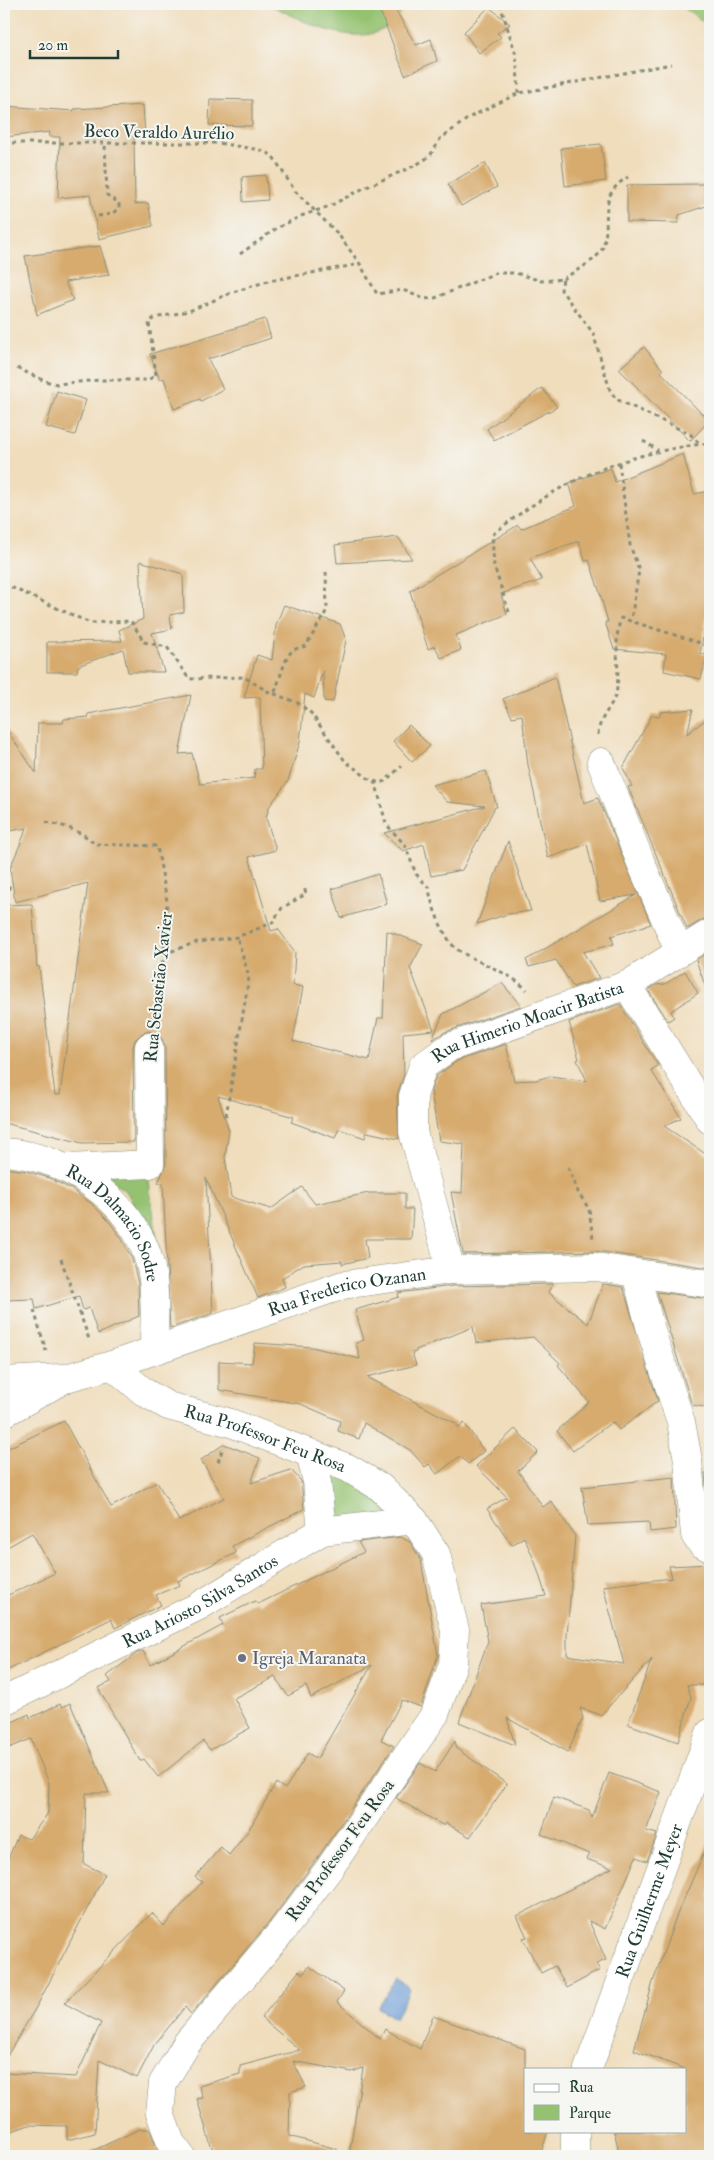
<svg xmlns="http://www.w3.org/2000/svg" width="714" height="2160" viewBox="0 0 714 2160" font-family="'IM FELL Double Pica',serif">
<rect width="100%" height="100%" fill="#f6f6f2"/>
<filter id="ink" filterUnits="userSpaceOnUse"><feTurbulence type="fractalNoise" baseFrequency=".02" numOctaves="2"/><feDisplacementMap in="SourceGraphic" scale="10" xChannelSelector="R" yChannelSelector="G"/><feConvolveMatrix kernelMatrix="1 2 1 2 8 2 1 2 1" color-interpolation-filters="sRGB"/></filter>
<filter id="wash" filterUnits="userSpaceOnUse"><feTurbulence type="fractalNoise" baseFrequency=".0096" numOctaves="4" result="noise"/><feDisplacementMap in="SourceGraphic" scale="20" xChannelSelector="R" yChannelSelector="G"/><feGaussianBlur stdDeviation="1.12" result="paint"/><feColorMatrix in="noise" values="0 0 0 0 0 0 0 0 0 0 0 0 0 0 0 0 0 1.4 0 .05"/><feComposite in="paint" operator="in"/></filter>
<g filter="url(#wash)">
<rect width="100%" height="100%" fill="#f0ddbc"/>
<path fill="#94c271" stroke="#5a8052" d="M 269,4 L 406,4 C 378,62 310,25 269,4 Z
M 674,4 L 710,4 L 710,24 L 706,24 L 682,6 Z
M 100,1173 L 148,1175 L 159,1254 L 127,1192 Z
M 328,1470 L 368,1484 L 392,1513 L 333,1521 Z"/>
<path fill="#6d9dd6" stroke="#466d85" d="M 396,1979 L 411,1989 L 395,2018 L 378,2008 Z"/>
<g id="blocks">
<path fill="#d7ab6e" d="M 383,4 L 392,4 L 416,45 L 431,39 L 437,61 L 405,75 L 378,6 Z
M 489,7 L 510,24 L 497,33 L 501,37 L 479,53 L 464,32 Z
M 210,99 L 252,100 L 252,126 L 209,125 Z
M 143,105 L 145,135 L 134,135 L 135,204 L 148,203 L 153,226 L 99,239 L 90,195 L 58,198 L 60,137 L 49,137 L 50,132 L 4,137 L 4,106 L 74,111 L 74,109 Z
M 601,144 L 606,181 L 565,186 L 561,148 Z
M 485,163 L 497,187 L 461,206 L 448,184 Z
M 266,175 L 268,200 L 243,202 L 242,177 Z
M 703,184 L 709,205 L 679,215 L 678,223 L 627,222 L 627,185 Z
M 100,246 L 109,275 L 65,282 L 73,300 L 37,315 L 25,256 Z
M 265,319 L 271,338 L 208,359 L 223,389 L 201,401 L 200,399 L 174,409 L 164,378 L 160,380 L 150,354 Z
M 644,347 L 663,370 L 661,372 L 709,421 L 690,441 L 619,369 Z
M 542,388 L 557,407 L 494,440 L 487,429 Z
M 57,391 L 86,400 L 75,435 L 46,427 Z
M 683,454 L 694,494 L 710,491 L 710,600 L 700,653 L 707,655 L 701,679 L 664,671 L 666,654 L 614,649 L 605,622 L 608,622 L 599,590 L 589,560 L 585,561 L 579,541 L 530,558 L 542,580 L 501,594 L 507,614 L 456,635 L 461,650 L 441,658 L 435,646 L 428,649 L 410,591 L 518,525 L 521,529 L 576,506 L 569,483 L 611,468 L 615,482 Z
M 398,537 L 412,559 L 337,563 L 335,545 Z
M 140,561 L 183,574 L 184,612 L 170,615 L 172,629 L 152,633 L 164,672 L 128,672 L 123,649 L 78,666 L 77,672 L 47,672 L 47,642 L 122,641 L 119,630 L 143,619 Z
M 284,605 L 340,624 L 346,640 L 333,702 L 324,701 L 323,671 L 314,698 L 305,694 L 300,742 L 288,781 L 269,807 L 266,818 L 276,850 L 249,857 L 271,931 L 278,929 L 295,952 L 293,985 L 303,987 L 293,1041 L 369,1060 L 378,1018 L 383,1018 L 387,931 L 423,944 L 410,968 L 434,1030 L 403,1033 L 404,1074 L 397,1096 L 399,1139 L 367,1132 L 365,1138 L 339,1129 L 335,1138 L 291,1122 L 294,1117 L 218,1096 L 229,1131 L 225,1157 L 231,1197 L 271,1209 L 302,1187 L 315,1204 L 369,1193 L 405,1193 L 405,1209 L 413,1209 L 411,1239 L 365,1239 L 368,1258 L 342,1264 L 342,1261 L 304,1264 L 282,1278 L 285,1287 L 258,1298 L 206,1178 L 213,1313 L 170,1328 L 163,1183 L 158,1183 L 166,1164 L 165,1047 L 162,1039 L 156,1033 L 148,1031 L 141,1034 L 135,1040 L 133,1047 L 134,1142 L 82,1143 L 4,1123 L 4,905 L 32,904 L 37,967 L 39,966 L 55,1095 L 60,1095 L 88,883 L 15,902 L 10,868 L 27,828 L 4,832 L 4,726 L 36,773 L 38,723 L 63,723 L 64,719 L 89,717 L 88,714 L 191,695 L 179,754 L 192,753 L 200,784 L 254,778 L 255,769 L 262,769 L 260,697 L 244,698 L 257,655 L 272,660 L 276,625 Z
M 555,677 L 584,803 L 598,798 L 651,924 L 611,936 L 614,944 L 583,952 L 599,978 L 573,987 L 556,960 L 529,967 L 526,960 L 636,895 L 600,901 L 587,844 L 548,858 L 528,765 L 522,715 L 512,717 L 503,699 Z
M 693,709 L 687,734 L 710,716 L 710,918 L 702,920 L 687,929 L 628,787 L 632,786 L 623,768 L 652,715 L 659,716 L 661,712 Z
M 409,725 L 430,746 L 412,762 L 393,741 Z
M 486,771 L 497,807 L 495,807 L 462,870 L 431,876 L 424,844 L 403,851 L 384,833 L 485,806 L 447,802 L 432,785 Z
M 508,841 L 531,911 L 508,914 L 477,924 Z
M 378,874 L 387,904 L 341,918 L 332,889 Z
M 710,951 L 710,990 L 707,991 L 696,960 Z
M 685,971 L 698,993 L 671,1011 L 674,1017 L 668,1021 L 648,990 L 656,985 L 665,984 Z
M 502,983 L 521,1006 L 445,1032 L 432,1040 L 443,1014 Z
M 620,1004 L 658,1066 L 651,1070 L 681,1118 L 664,1126 L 710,1157 L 710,1268 L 596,1251 L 463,1254 L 451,1192 L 462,1193 L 464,1144 L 439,1141 L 431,1091 L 436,1076 L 457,1061 L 506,1044 L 514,1081 L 536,1080 L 550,1076 L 587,1081 L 577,1060 L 579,1059 L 569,1022 Z
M 4,1168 L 26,1171 L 49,1178 L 71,1189 L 91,1203 L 108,1220 L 122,1239 L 132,1259 L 138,1283 L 139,1316 L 98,1334 L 89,1308 L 83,1310 L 79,1296 L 36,1309 L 34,1299 L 4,1300 Z
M 553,1284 L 548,1292 L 588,1324 L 603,1284 L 623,1287 L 658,1401 L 619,1430 L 612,1422 L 573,1451 L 557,1431 L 589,1402 L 558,1365 L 560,1363 L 533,1337 L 476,1343 L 473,1327 L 416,1350 L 416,1352 L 412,1353 L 416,1365 L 367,1377 L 455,1423 L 459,1428 L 464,1423 L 484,1451 L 468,1464 L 460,1456 L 437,1474 L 429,1464 L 425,1467 L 410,1450 L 364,1423 L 359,1439 L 338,1431 L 340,1421 L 301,1404 L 219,1390 L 219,1361 L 252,1363 L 255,1343 L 312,1347 L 360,1359 L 356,1343 L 364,1340 L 355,1310 L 399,1297 L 398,1293 L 452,1286 Z
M 657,1292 L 710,1299 L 710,1408 L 692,1405 Z
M 64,1421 L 111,1507 L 157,1482 L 179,1521 L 224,1498 L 201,1460 L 224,1444 L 260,1458 L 251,1483 L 291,1470 L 301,1481 L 304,1509 L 232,1546 L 236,1553 L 178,1581 L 180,1585 L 156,1595 L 161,1605 L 115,1628 L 111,1619 L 4,1672 L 4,1597 L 55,1573 L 32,1533 L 4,1549 L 4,1450 Z
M 515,1429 L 538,1452 L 518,1471 L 543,1507 L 551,1501 L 575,1536 L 567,1635 L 567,1655 L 624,1664 L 603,1586 L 672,1578 L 669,1566 L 710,1564 L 710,1664 L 702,1685 L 687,1685 L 691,1697 L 678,1742 L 628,1724 L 652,1659 L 601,1715 L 580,1708 L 583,1718 L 568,1752 L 507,1718 L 515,1745 L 459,1722 L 488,1641 L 481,1605 L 546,1596 L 535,1562 L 524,1537 L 512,1545 L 487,1509 L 507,1497 L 476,1466 Z
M 710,1472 L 710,1507 L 708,1507 L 705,1473 Z
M 674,1477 L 676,1529 L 650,1532 L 649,1522 L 588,1525 L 582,1487 Z
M 401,1537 L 410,1542 L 421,1560 L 438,1655 L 421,1707 L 402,1700 L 381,1740 L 394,1746 L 316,1860 L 270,1921 L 191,2014 L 185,2007 L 154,2045 L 137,2078 L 99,2060 L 95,2133 L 67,2140 L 67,2126 L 29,2125 L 4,2134 L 4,2073 L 76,2077 L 101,2023 L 64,2003 L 152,1913 L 164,1926 L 202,1882 L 195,1877 L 221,1847 L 229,1855 L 248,1831 L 276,1783 L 285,1789 L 308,1753 L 317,1759 L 372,1665 L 311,1698 L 306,1686 L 288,1696 L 275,1677 L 234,1698 L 250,1728 L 210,1750 L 203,1741 L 158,1777 L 144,1759 L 140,1761 L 98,1688 L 111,1682 L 107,1676 L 137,1653 L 143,1651 L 150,1665 L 223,1625 L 220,1618 L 255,1601 L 258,1604 L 364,1552 L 358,1542 Z
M 70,1703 L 109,1793 L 86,1793 L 84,1864 L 105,1874 L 38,2004 L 4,2061 L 4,1869 L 18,1835 L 29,1839 L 48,1813 L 49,1783 L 31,1739 L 4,1750 L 4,1726 L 29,1714 L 30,1718 L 60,1704 L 62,1707 Z
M 455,1741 L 457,1749 L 507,1784 L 470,1837 L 446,1823 L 444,1826 L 396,1798 L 420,1763 L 435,1772 Z
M 609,1773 L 661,1792 L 646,1831 L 657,1834 L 647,1861 L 636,1857 L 605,1929 L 589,1921 L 606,1960 L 596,1964 L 600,1970 L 567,1988 L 555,1966 L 541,1973 L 523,1938 L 527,1937 L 517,1916 L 612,1868 L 586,1859 L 589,1854 L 541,1834 L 554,1797 L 589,1810 L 592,1818 Z
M 710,1839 L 710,2156 L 620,2156 L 614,2131 L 685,2131 L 685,2069 L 634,2050 L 653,1982 L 676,1917 Z
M 309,1966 L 344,1991 L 337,2002 L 380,2039 L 385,2029 L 420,2049 L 433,2016 L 525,2049 L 525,2131 L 548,2131 L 540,2156 L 349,2156 L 363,2068 L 352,2072 L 293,2061 L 306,2087 L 290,2092 L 289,2136 L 337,2149 L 336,2156 L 220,2156 L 211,2146 L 197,2099 L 203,2098 L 199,2086 L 240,2074 L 240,2066 L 300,2050 L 261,2018 L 299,1971 L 303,1974 Z
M 140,2129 L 149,2129 L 161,2156 L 81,2156 Z"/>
</g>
</g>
<g filter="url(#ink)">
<use href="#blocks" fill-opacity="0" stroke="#888d78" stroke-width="1"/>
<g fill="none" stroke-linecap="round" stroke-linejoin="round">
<g stroke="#888d78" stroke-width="29">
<g id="minor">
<path d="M 601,762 L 641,863 L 679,951"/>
<path d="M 627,985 L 710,1120"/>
<path id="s1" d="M 4,1152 C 72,1156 145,1209 153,1280 C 156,1303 154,1326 154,1349"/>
<path d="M 68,1168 L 150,1164 L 149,1047"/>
<path id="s2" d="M 451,1270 L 413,1132 L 413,1096 L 423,1066 L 450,1047 L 627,985 L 710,933"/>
<path d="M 636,1274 L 652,1334 L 681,1422 L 688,1460 L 695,1535 L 701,1543 L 710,1548"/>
<path id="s3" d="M 112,1365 L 144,1392 L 168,1406 L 231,1423 L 348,1468 L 380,1487 L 414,1520 L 436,1554 L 455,1630 L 453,1664 L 435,1714 L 329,1869 L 282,1931 L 187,2043 L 163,2083 L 160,2113 L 171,2143 L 181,2156"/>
<path d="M 4,1381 L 60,1378"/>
<path id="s4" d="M 4,1413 L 66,1378 L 112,1365 L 343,1285 L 451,1270 L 596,1267 L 710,1284"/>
<path d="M 322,1531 L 414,1520"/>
<path id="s5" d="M 4,1701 L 199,1606 L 322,1531 L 317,1482 L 310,1453"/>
<path id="s6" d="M 588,2069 L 710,1733"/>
<path d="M 575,2156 L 575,2131"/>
</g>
</g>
<path stroke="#888d78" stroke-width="3" stroke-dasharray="4 4" stroke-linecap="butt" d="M 500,4 L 516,55 L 519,93
M 4,143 L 218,143 L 260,150 L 272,155 L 295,191 L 338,234 L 360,264 L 377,294 L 403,290 L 424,299 L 435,298 L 496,273 L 516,273 L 541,281 L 563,279 L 561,290 L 593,333 L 610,390 L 616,399 L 690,434 L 700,444
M 98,216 L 112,214 L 119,208 L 119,203 L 107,195 L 105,144
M 240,254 L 277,228 L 301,216 L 330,206 L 362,189 L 416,165 L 430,156 L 440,139 L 470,117 L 519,93 L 671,64
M 563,279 C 574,271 598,261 603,247 C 612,218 596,196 628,177
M 17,368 L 45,381 L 57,384 L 99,380 L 148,380 L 156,375 L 149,323 L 154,318 L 189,311 L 233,292 L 268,281 L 360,264
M 643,441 L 658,450
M 619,463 L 630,545 L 639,570 L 631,620
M 4,584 L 90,623 L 131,621 L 144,642 L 167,647 L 189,679 L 244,677 L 267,691 L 298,703 L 311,713 L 345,761 L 376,784 L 386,824 L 405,845 L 416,874 L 429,888 C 430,902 445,942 458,950 C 481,965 507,970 527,990
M 509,612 L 494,566 L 492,535 C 560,480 623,453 710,443
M 275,692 L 285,662 L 292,650 L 306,646 L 327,610 L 326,572
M 598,735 C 599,715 615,706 617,688 C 620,665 613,641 621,618 L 710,646
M 374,781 L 379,783 L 385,781 L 402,766
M 46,822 L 67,827 L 84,835 L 95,844 L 157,846 L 167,901 L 164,954 L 153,1019
M 4,896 L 8,891 L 10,884
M 164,954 L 197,942 L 237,937 L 272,923 L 282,908 L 306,894 L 304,887
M 226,1116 L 249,977 L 237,937
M 568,1167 L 578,1192 L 589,1209 L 593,1239
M 61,1259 L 90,1342
M 34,1310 L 46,1351
M 218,1462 L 222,1450"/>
<use href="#minor" stroke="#fff" stroke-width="28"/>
</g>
</g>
<circle fill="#6b7280" stroke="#f6f6f2" stroke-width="2" cx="242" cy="1658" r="5"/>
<g text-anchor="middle" stroke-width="4" stroke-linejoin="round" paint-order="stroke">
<g font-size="18" fill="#1f3d34" stroke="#f6f6f2">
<text transform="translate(159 132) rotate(1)" y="6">Beco Veraldo Aurélio</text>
<text transform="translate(158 987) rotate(-84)" y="6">Rua Sebastião Xavier</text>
<text dy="6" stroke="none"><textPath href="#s2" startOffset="325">Rua Himerio Moacir Batista</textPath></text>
<text dy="6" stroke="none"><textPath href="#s1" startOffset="140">Rua Dalmacio Sodre</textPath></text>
<text dy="6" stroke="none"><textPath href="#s4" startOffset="366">Rua Frederico Ozanan</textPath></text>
<text dy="6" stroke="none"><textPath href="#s3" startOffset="172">Rua Professor Feu Rosa</textPath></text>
<text dy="6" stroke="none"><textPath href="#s5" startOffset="220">Rua Ariosto Silva Santos</textPath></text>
<text transform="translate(340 1850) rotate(-54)" y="6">Rua Professor Feu Rosa</text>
<text dy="6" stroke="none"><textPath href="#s6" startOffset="179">Rua Guilherme Meyer</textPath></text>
</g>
<g font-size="18" fill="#5b616d" stroke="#f6f6f2" text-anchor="start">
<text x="252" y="1664">Igreja Maranata</text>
</g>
</g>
<rect width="714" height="2160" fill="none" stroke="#f6f6f2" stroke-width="20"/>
<rect x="524" y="2068" width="162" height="65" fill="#f6f6f2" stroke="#a0aca6"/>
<rect x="534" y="2084" width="25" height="8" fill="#ffffff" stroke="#a0aca6"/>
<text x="569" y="2092" font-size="15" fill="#1f3d34">Rua</text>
<rect x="534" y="2105" width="25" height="15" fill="#94c271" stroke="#a0aca6"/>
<text x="569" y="2118" font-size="15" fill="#1f3d34">Parque</text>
<path d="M30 50v8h88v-8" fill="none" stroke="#1f3d34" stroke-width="2.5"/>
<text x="38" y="50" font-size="15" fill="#1f3d34" stroke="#f6f6f2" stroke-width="4" paint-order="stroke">20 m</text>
</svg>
